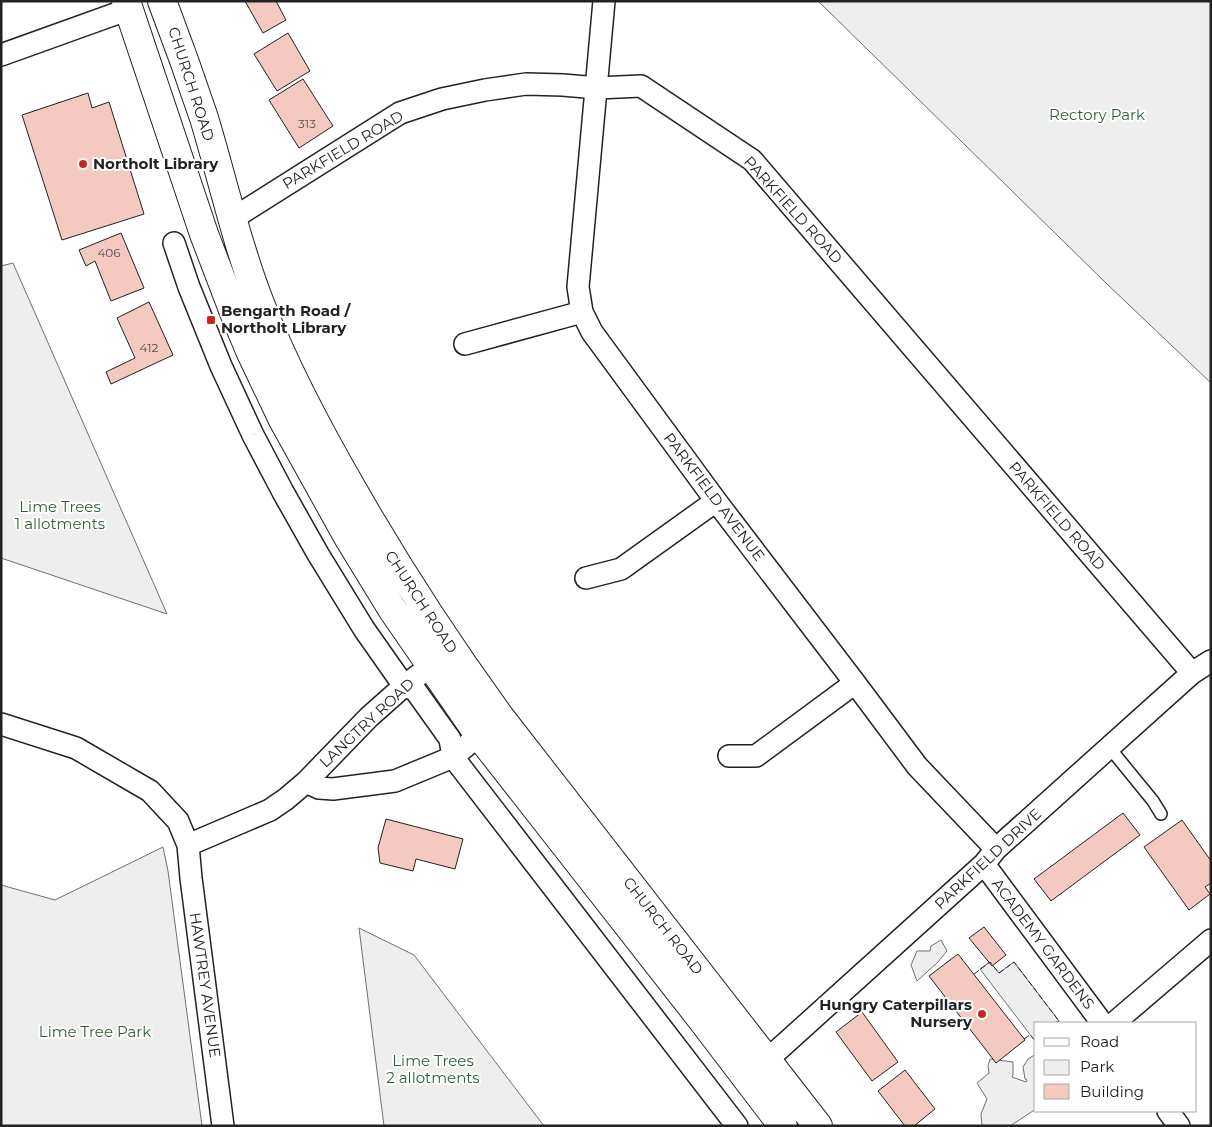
<svg xmlns="http://www.w3.org/2000/svg" width="1212" height="1127" viewBox="0 0 1212 1127" font-family="Montserrat,sans-serif">
<rect width="100%" height="100%" fill="#fff"/>
<path fill="#eee" stroke="#6f6f6f" d="M 818,1 L 1211,1 L 1211,383 L 1107,284 Z
M 13,263 L 167,614 L 1,558 L 1,266 Z
M 163,847 L 168,871 L 202,1126 L 1,1126 L 1,885 L 55,900 Z
M 359,928 L 414,955 L 544,1126 L 384,1126 Z
M 941,940 L 947,951 L 937,963 L 917,981 L 911,965 L 917,951 L 930,951 L 931,946 Z
M 990,962 L 999,973 L 1014,962 L 1059,1021 L 1055,1023 L 1036,1023 L 1035,1041 L 980,969 Z
M 1036,1054 L 1036,1109 L 1010,1126 L 982,1126 L 981,1114 L 987,1099 L 977,1083 L 989,1073 L 988,1066 L 990,1059 L 1013,1062 L 1013,1075 L 1012,1077 L 1026,1082 L 1027,1080 L 1025,1079 L 1023,1067 L 1028,1059 Z"/>
<path fill="#f3c9c0" stroke="#222" d="M 245,1 L 276,1 L 286,20 L 263,33 Z
M 288,33 L 310,71 L 277,91 L 254,54 Z
M 303,79 L 333,126 L 299,148 L 269,100 Z
M 88,93 L 92,108 L 109,102 L 144,214 L 62,240 L 22,115 Z
M 121,233 L 144,288 L 111,301 L 95,261 L 86,266 L 79,250 Z
M 149,302 L 173,355 L 111,384 L 106,372 L 135,358 L 117,318 Z
M 1123,813 L 1140,835 L 1051,901 L 1034,879 Z
M 386,819 L 463,839 L 455,869 L 416,859 L 413,871 L 380,863 L 378,848 Z
M 1182,820 L 1211,861 L 1211,883 L 1205,887 L 1210,894 L 1189,910 L 1144,847 Z
M 984,927 L 1006,955 L 992,966 L 969,938 Z
M 958,954 L 1025,1040 L 996,1063 L 929,976 Z
M 862,1012 L 898,1062 L 872,1081 L 836,1032 Z
M 905,1070 L 935,1109 L 914,1126 L 905,1126 L 878,1091 Z"/>
<g fill="none" stroke-linecap="round" stroke-linejoin="round">
<g stroke="#222" stroke-width="14">
<path id="lane" d="M 1109,747 L 1153,801 L 1161,814"/>
</g>
<g stroke="#222" stroke-width="24">
<path id="street" d="M 604,1 L 578,287 L 582,312 L 592,332 L 716,501 L 855,683 L 917,766 L 996,849
M 1,55 L 129,9
M 232,219 L 400,113 L 442,99 L 485,90 L 526,84 L 563,85 L 597,88 L 641,86 L 752,160 L 1192,673
M 174,243 L 189,287 L 221,366 L 253,435 L 283,492 L 318,554 L 364,629 L 404,686 L 415,690 L 450,739 L 453,757 L 737,1126
M 465,344 L 582,312
M 586,578 L 621,569 L 716,501
M 1,724 L 76,748 L 150,791 L 178,821 L 188,845 L 191,878 L 223,1126
M 729,756 L 756,756 L 855,683
M 306,782 L 319,788 L 333,789 L 395,781 L 453,757 L 479,735
M 188,845 L 270,810 L 286,799 L 306,782 L 369,717 L 404,686 L 431,666
M 984,864 L 1102,1023
M 1114,1023 L 1211,940
M 767,1060 L 984,864 L 996,849 L 1192,673 L 1211,661
M 1168,1111 L 1179,1126"/>
</g>
<g stroke="#222" stroke-width="30">
<path id="highway" d="M 126,1 L 204,234 L 235,315 L 251,353 L 283,420 L 348,537 L 392,609 L 479,735 L 703,1021 L 783,1126
M 162,1 C 177,40 191,79 204,118 C 223,181 237,245 261,306 C 286,370 319,432 354,492 C 398,569 447,644 500,717 L 818,1126"/>
</g>
<use href="#lane" stroke="#fff" stroke-width="11"/>
<use href="#street" stroke="#fff" stroke-width="21"/>
<use href="#highway" stroke="#fff" stroke-width="28"/>
<path stroke="#222" stroke-width="1" stroke-dasharray="6 2.5" stroke-linecap="butt" d="M 974,974 L 990,962 L 999,973 L 1014,962 L 1059,1021 L 1055,1023
M 1024,1039 L 1030,1035 L 1036,1041"/>
</g>
<g fill="#c62828" stroke="#fff" stroke-width="2">
<circle cx="83" cy="164" r="5"/>
<rect x="206" y="315" width="10" height="10" rx="2.5"/>
<circle cx="982" cy="1014" r="5"/>
</g>
<g text-anchor="middle" stroke-width="4" stroke-linejoin="round" paint-order="stroke">
<g font-size="12" fill="#564c4a">
<text x="307" y="128">313</text>
<text x="109" y="257">406</text>
<text x="149" y="352">412</text>
</g>
<g font-size="15" fill="#222" stroke="#fff">
<text transform="translate(191 84) rotate(72)" y="5">CHURCH ROAD</text>
<text transform="translate(343 150) rotate(-31)" y="5">PARKFIELD ROAD</text>
<text transform="translate(793 210) rotate(48)" y="5">PARKFIELD ROAD</text>
<text transform="translate(714 497) rotate(53)" y="5">PARKFIELD AVENUE</text>
<text transform="translate(1057 516) rotate(49)" y="5">PARKFIELD ROAD</text>
<text transform="translate(421 602) rotate(57)" y="5">CHURCH ROAD</text>
<text transform="translate(367 723) rotate(-43)" y="5">LANGTRY ROAD</text>
<text transform="translate(988 859) rotate(-43)" y="5">PARKFIELD DRIVE</text>
<text transform="translate(663 926) rotate(52)" y="5">CHURCH ROAD</text>
<text transform="translate(1043 944) rotate(53)" y="5">ACADEMY GARDENS</text>
<text transform="translate(205 985) rotate(82)" y="5">HAWTREY AVENUE</text>
</g>
<g font-size="15" fill="#2f5e38" stroke="#fff">
<text x="1097" y="120">Rectory Park</text>
<text x="60" y="512">Lime Trees<tspan x="60" dy="17">1 allotments</tspan></text>
<text x="95" y="1037">Lime Tree Park</text>
<text x="433" y="1066">Lime Trees<tspan x="433" dy="17">2 allotments</tspan></text>
</g>
<g font-size="15" font-weight="bold" fill="#222" stroke="#fff" text-anchor="start">
<text x="93" y="169">Northolt Library</text>
<text x="221" y="316">Bengarth Road /<tspan x="221" dy="17">Northolt Library</tspan></text>
<text x="972" y="1010" text-anchor="end">Hungry Caterpillars<tspan x="972" dy="17">Nursery</tspan></text>
</g>
</g>
<rect width="1212" height="1127" fill="none" stroke="#222222" stroke-width="5"/>
<rect x="1034" y="1022" width="162" height="90" fill="#ffffff" stroke="#a7a7a7"/>
<rect x="1044" y="1038" width="25" height="8" fill="#ffffff" stroke="#a7a7a7"/>
<text x="1080" y="1047" font-size="15" fill="#222222">Road</text>
<rect x="1044" y="1060" width="25" height="15" fill="#eeeeee" stroke="#a7a7a7"/>
<text x="1080" y="1072" font-size="15" fill="#222222">Park</text>
<rect x="1044" y="1084" width="25" height="15" fill="#f3c9c0" stroke="#a7a7a7"/>
<text x="1080" y="1097" font-size="15" fill="#222222">Building</text>
</svg>
